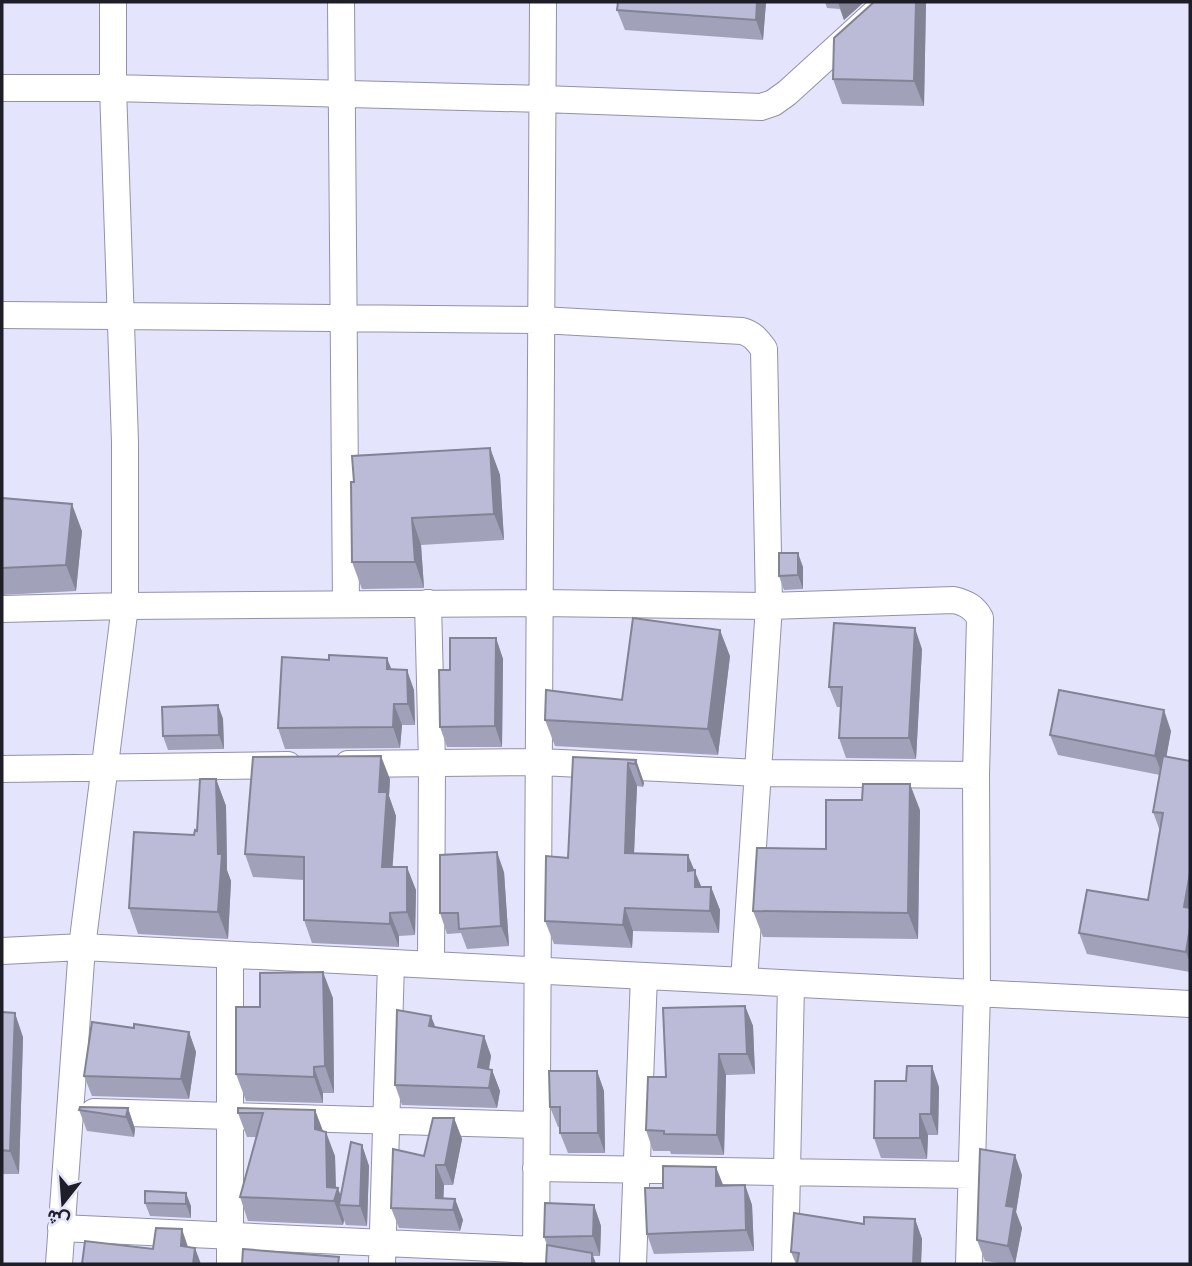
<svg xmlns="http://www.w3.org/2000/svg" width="1192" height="1266" viewBox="0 0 1192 1266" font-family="'Nunito Sans',Vazirmatn,sans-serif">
<rect width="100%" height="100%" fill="#e4e4fc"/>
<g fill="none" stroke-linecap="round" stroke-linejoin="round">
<g stroke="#9291ad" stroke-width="28">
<path id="street" d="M 341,2 L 346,604
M 2,88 L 113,88 L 543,99 L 761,107 L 773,103 L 787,93 L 887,2
M 2,315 L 541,320 L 742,331 C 753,334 757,340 764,349 L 769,606 L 744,981
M 428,603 L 432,763 L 431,965
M 2,609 L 125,606 L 539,603 L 769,606 L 954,600 C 966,603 974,607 980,618 L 976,775 L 977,993 L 969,1264
M 348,764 L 541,762 L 758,773 L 976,775
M 2,769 L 288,765
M 2,951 L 82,947 L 1190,1004
M 230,955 L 230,1264
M 94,1112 L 536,1125
M 536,1168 L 972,1175
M 61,1228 L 536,1250
M 59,1264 L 82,947 L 125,606 L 125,442 L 113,88 L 113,2
M 382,1264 L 391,963
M 536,1264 L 543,2
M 633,1264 L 644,976
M 785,1264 L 791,984"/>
</g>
<use href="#street" stroke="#fff" stroke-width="26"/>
</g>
<path fill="#a1a1b9" d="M 618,2 L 766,2 L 763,40 L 625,30 L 617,10 Z
M 825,2 L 864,2 L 844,20 L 840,9 L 827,8 Z
M 926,2 L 924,106 L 842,104 L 833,79 Z
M 490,448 L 500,475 L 504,540 L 421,545 L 424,588 L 362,589 L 352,562 Z
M 2,498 L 82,531 L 76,591 L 2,595 Z
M 803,567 L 803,589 L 784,590 L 779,576 Z
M 496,638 L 503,659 L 502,747 L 447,747 L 440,727 L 450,670 Z
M 922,649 L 916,759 L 846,758 L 839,738 L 841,707 L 837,707 L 829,687 Z
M 730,656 L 718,755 L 555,746 L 545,720 L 622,700 Z
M 329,660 L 392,670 L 414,690 L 415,725 L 402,725 L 400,748 L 285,749 L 278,728 Z
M 218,705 L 223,719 L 224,749 L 168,750 L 163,736 Z
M 1171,731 L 1166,757 L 1190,761 L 1190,972 L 1087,954 L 1079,933 L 1148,900 L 1160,831 L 1153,812 L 1160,775 L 1058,755 L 1050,735 Z
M 573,757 L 636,760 L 644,783 L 643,787 L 637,786 L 634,853 L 694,871 L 701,887 L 711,887 L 720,910 L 719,933 L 633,931 L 632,948 L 554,944 L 545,921 L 568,858 Z
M 216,779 L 226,806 L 227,871 L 231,881 L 228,939 L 138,934 L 129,908 L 194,835 Z
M 390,779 L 389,796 L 396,816 L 392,867 L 416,890 L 415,935 L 399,936 L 399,947 L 312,943 L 304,920 L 304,880 L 253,877 L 245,854 Z
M 920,810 L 918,939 L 763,937 L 753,911 L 826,849 Z
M 504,872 L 509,946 L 467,949 L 461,933 L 447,934 L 440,913 Z
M 333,998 L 334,1093 L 323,1093 L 323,1103 L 246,1101 L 236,1074 L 260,1007 Z
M 745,1006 L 753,1026 L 755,1074 L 726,1075 L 724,1155 L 671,1154 L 670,1151 L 653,1151 L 646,1130 L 666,1077 Z
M 2,1012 L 23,1037 L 19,1174 L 2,1174 Z
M 435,1027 L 484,1036 L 491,1056 L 489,1070 L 492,1070 L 500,1091 L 497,1108 L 402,1105 L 395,1085 Z
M 134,1028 L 189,1032 L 196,1052 L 189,1099 L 92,1096 L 84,1076 Z
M 597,1071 L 604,1091 L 605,1153 L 568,1153 L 560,1133 L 560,1127 L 558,1127 L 550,1107 Z
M 939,1087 L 938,1135 L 928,1135 L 927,1159 L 881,1158 L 874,1138 Z
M 128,1108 L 135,1129 L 134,1137 L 87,1131 L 79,1110 Z
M 315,1110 L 323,1131 L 335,1156 L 336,1187 L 341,1196 L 362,1145 L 369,1166 L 367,1226 L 346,1225 L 344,1220 L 343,1225 L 248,1221 L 240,1197 L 256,1137 L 247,1137 L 238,1113 Z
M 454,1118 L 462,1139 L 453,1185 L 444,1185 L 443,1199 L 455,1199 L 463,1220 L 460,1231 L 399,1228 L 391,1208 L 424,1156 Z
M 1022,1175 L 1016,1212 L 1022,1228 L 1015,1264 L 1006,1264 L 985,1261 L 977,1240 Z
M 745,1185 L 752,1205 L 754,1251 L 654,1254 L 647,1234 L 723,1186 Z
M 145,1191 L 191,1206 L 191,1218 L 150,1216 L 145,1203 Z
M 594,1205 L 601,1226 L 600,1256 L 593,1256 L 596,1264 L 547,1245 L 544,1237 Z
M 915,1219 L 922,1239 L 921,1264 L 796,1264 L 791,1252 L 864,1224 Z"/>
<path fill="#838396" d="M 757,2 L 766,2 L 763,40 L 756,20 Z
M 838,2 L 864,2 L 844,20 Z
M 916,2 L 926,2 L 924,106 L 914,81 Z
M 490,448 L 500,475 L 504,540 L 494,514 Z
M 72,504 L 82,531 L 76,591 L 66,565 Z
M 412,518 L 421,545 L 424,588 L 415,562 Z
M 798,553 L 803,567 L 803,589 L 798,575 Z
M 915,628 L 922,649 L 916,759 L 909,738 Z
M 720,630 L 730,656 L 718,755 L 708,729 Z
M 496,638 L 503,659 L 502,747 L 495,726 Z
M 387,658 L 395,678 L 387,669 Z
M 407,670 L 414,690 L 415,725 L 408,704 Z
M 394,704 L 402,725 L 400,748 L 393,727 Z
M 218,705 L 223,719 L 224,749 L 219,735 Z
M 1164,710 L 1171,731 L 1163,776 L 1155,756 Z
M 381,756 L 390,779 L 389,796 L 396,816 L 391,890 L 382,867 L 379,792 Z
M 636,760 L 644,783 L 643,787 L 635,764 Z
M 628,763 L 637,786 L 633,876 L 625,853 Z
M 216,779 L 226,806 L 227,870 L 231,881 L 228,939 L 218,912 Z
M 910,784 L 920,810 L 918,939 L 908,913 Z
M 497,852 L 504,872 L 509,946 L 501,926 Z
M 688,855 L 704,893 L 703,910 L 688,871 Z
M 407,867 L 416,890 L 415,935 L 407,912 Z
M 1190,873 L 1190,923 L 1184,907 Z
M 711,887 L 720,910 L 719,933 L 710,911 Z
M 625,908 L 633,931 L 632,948 L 623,925 Z
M 390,913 L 399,936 L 399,947 L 390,924 Z
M 1190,928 L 1190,963 L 1186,952 Z
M 323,972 L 333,998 L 334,1093 L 325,1066 Z
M 745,1006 L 753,1026 L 755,1074 L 747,1054 Z
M 15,1013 L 23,1037 L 19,1174 L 10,1151 Z
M 431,1016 L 439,1036 L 429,1026 Z
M 189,1032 L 196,1052 L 189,1099 L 181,1079 Z
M 484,1036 L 491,1056 L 485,1088 L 478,1067 Z
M 719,1054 L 726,1075 L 724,1155 L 717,1135 Z
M 932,1066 L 939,1087 L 938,1135 L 931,1114 Z
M 314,1067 L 323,1093 L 323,1103 L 314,1077 Z
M 492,1070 L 500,1091 L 497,1108 L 489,1088 Z
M 597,1071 L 604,1091 L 605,1153 L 598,1133 Z
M 128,1108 L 135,1129 L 134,1137 L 126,1117 Z
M 315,1110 L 324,1134 L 315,1129 Z
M 920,1114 L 928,1135 L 927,1159 L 920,1138 Z
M 454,1118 L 462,1139 L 453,1185 L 445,1165 Z
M 326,1132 L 335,1156 L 336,1195 L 338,1188 L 344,1205 L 339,1205 L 344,1220 L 343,1225 L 334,1201 L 327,1187 Z
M 362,1145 L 369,1166 L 367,1226 L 360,1206 Z
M 1015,1155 L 1022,1175 L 1016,1212 L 1022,1228 L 1015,1264 L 1008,1246 L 1006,1206 Z
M 436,1165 L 444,1185 L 443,1210 L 436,1198 Z
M 716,1167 L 724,1187 L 716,1186 Z
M 745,1185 L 752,1205 L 754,1251 L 746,1230 Z
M 186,1193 L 191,1206 L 191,1218 L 186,1204 Z
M 455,1199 L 463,1220 L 460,1231 L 453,1210 Z
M 594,1205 L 601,1226 L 600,1256 L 593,1236 Z
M 915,1219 L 922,1239 L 921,1264 L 913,1264 Z
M 182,1229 L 189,1250 L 181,1246 Z
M 195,1248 L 201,1264 L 193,1264 Z
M 592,1253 L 596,1264 L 592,1264 Z"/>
<path fill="#bbbbd7" stroke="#838396" stroke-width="2" d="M 618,2 L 757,2 L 756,20 L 617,10 Z
M 874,2 L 916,2 L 914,81 L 833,79 L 834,38 Z
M 490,448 L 494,514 L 412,518 L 415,562 L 352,562 L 351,482 L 354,482 L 352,456 Z
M 2,498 L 72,504 L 66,565 L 2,568 Z
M 779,553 L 798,553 L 798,575 L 779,576 Z
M 633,618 L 720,630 L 708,729 L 545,720 L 546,690 L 622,700 Z
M 834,623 L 915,628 L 909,738 L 839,738 L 842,687 L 829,687 Z
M 450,638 L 496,638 L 495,726 L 440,727 L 439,670 L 450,670 Z
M 329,655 L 387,658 L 387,669 L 407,670 L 408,704 L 394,704 L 393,727 L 278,728 L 282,657 L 329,660 Z
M 1059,690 L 1164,710 L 1155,756 L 1050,735 Z
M 218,705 L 219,735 L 163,736 L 162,707 Z
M 381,756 L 379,792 L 387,792 L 382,867 L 407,867 L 407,912 L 390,913 L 390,924 L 304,920 L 304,857 L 245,854 L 253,757 Z
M 1163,756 L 1190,761 L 1190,873 L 1184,907 L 1190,908 L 1190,928 L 1186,952 L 1079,933 L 1087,890 L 1148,900 L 1163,813 L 1153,812 Z
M 573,757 L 636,760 L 635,764 L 628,763 L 625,853 L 688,855 L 688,871 L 695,870 L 695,887 L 711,887 L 710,911 L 625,908 L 623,925 L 545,921 L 546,856 L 568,858 Z
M 200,779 L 216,779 L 218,854 L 222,854 L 218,912 L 129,908 L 134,832 L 194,835 L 195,830 L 197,831 Z
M 863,784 L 910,784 L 908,913 L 753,911 L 757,848 L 826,849 L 826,800 L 862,800 Z
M 497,852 L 501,926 L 459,929 L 458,913 L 440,913 L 440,855 Z
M 323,972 L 325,1066 L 314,1067 L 314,1077 L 236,1074 L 236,1007 L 260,1007 L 260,973 Z
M 745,1006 L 747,1054 L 719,1054 L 717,1135 L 664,1134 L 664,1131 L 646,1130 L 648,1077 L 666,1077 L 663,1008 Z
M 397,1010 L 431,1016 L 429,1026 L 484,1036 L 478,1067 L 492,1070 L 489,1088 L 395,1085 Z
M 2,1012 L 15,1013 L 10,1151 L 2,1150 Z
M 92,1022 L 134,1028 L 134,1024 L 189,1032 L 181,1079 L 84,1076 Z
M 907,1066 L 932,1066 L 931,1114 L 920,1114 L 920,1138 L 874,1138 L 875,1081 L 906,1081 Z
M 549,1071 L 597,1071 L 598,1133 L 560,1133 L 560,1107 L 550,1107 Z
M 80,1107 L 128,1108 L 126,1117 L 79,1110 Z
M 238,1108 L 315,1110 L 315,1129 L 326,1132 L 327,1187 L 338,1188 L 334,1201 L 240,1197 L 263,1113 L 238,1113 Z
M 433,1118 L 454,1118 L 445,1165 L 436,1165 L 436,1198 L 455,1199 L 453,1210 L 391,1208 L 393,1149 L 424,1156 Z
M 351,1142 L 362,1145 L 360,1206 L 339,1205 Z
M 980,1149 L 1015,1155 L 1006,1206 L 1014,1207 L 1008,1246 L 977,1240 Z
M 663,1166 L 716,1167 L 716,1186 L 745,1185 L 746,1230 L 647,1234 L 645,1188 L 663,1188 Z
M 145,1191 L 186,1193 L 186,1204 L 145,1203 Z
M 545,1203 L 594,1205 L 593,1236 L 544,1237 Z
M 794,1213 L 864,1224 L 864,1217 L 915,1219 L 913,1264 L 797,1264 L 799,1253 L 791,1252 Z
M 156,1228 L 182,1229 L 181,1246 L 195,1248 L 193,1264 L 82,1264 L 85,1241 L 153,1249 Z
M 547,1245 L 592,1253 L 592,1264 L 546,1264 Z
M 243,1249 L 339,1257 L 338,1264 L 242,1264 Z"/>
<rect width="1192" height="1266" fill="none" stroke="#1e1e28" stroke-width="7"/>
<g transform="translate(63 1203) rotate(197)" stroke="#e4e4fc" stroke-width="5" paint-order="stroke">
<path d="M0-5L12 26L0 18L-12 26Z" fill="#1e1e28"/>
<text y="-10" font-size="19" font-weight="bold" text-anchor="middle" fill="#1e1e28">ش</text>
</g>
</svg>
